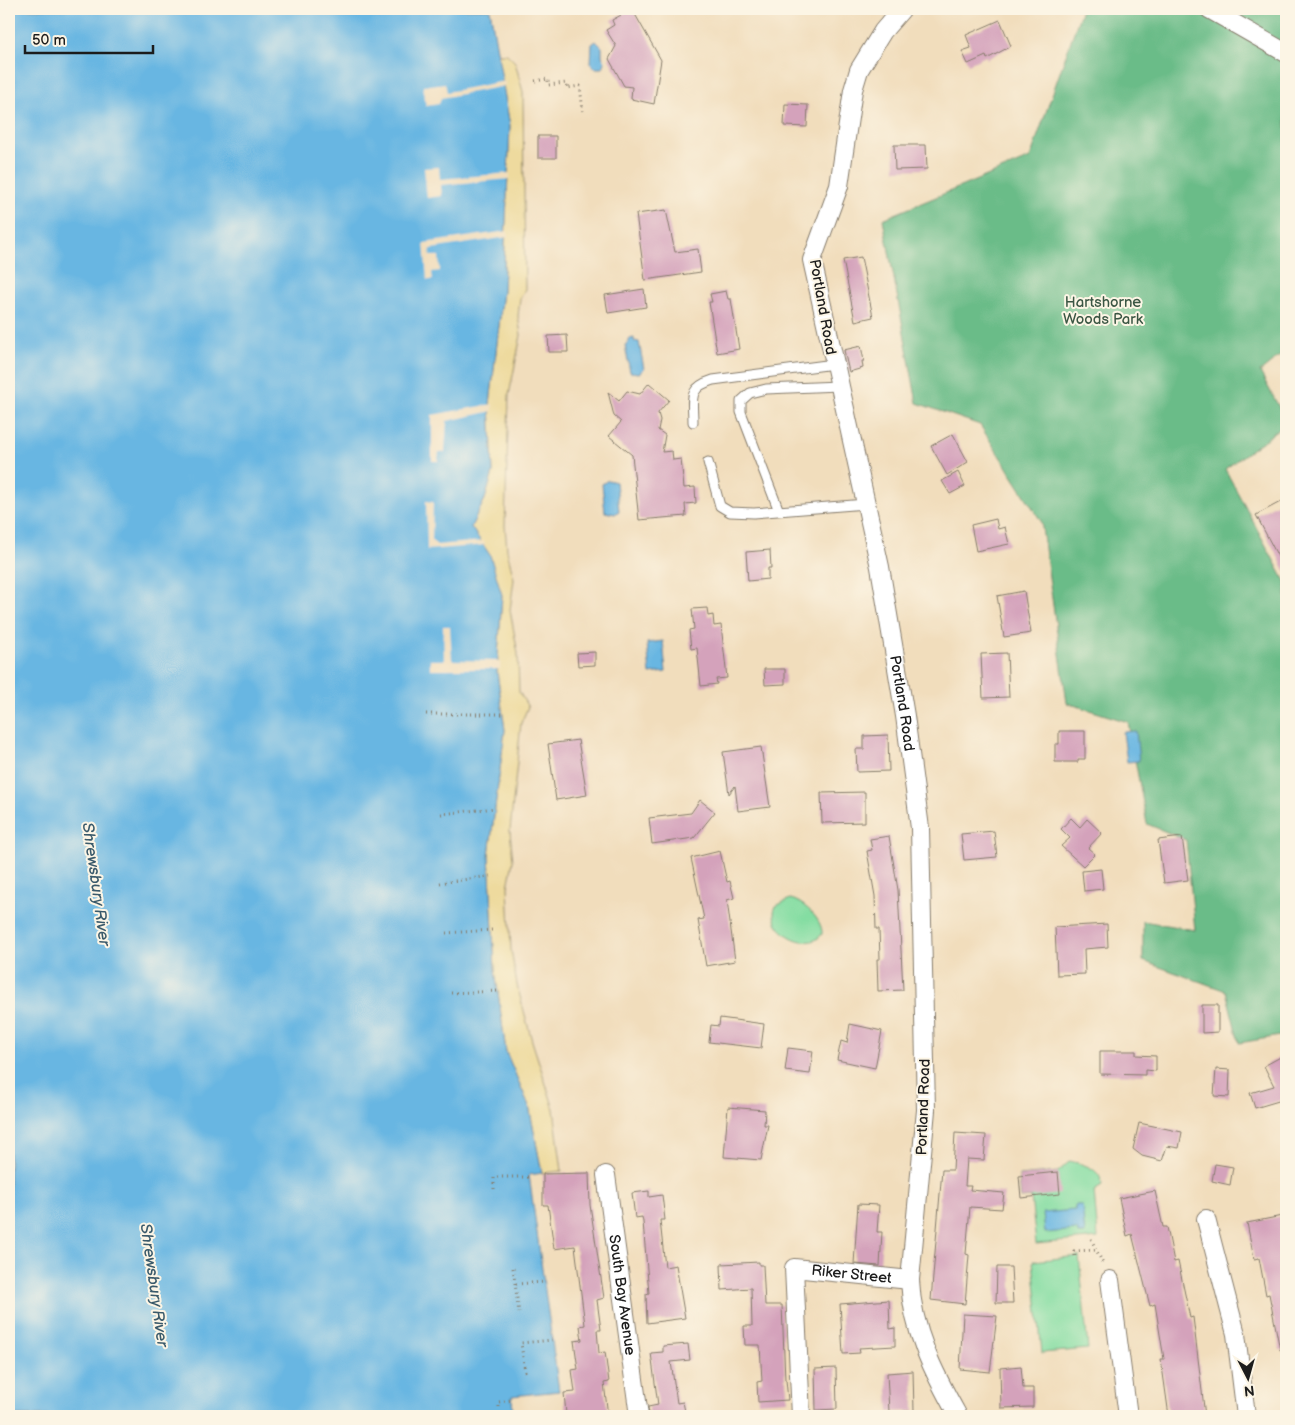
<svg xmlns="http://www.w3.org/2000/svg" width="1295" height="1425" viewBox="0 0 1295 1425" font-family="'Balsamiq Sans',sans-serif">
<rect width="100%" height="100%" fill="#fcf5e5"/>
<filter id="ink" filterUnits="userSpaceOnUse"><feTurbulence type="fractalNoise" baseFrequency=".02" numOctaves="2"/><feDisplacementMap in="SourceGraphic" scale="10" xChannelSelector="R" yChannelSelector="G"/><feConvolveMatrix kernelMatrix="1 2 1 2 8 2 1 2 1" color-interpolation-filters="sRGB"/></filter>
<filter id="wash" filterUnits="userSpaceOnUse"><feTurbulence type="fractalNoise" baseFrequency=".0096" numOctaves="4" result="noise"/><feDisplacementMap in="SourceGraphic" scale="20" xChannelSelector="R" yChannelSelector="G"/><feGaussianBlur stdDeviation="1.12" result="paint"/><feColorMatrix in="noise" values="0 0 0 0 0 0 0 0 0 0 0 0 0 0 0 0 0 1.4 0 .05"/><feComposite in="paint" operator="in"/></filter>
<g filter="url(#wash)">
<rect width="100%" height="100%" fill="#f1ddbc"/>
<path fill="#84dda2" stroke="#507c5f" d="M 790,899 C 803,901 823,920 822,934 C 808,955 764,928 776,906 Z
M 1070,1161 C 1085,1165 1101,1168 1102,1186 L 1094,1191 L 1098,1238 L 1036,1244 L 1031,1197 L 1021,1198 L 1019,1176 L 1058,1172 Z
M 1079,1256 L 1088,1349 L 1042,1353 L 1033,1261 Z"/>
<path fill="#6bbc88" stroke="#446c52" d="M 1082,9 L 1286,9 L 1286,351 L 1260,372 L 1286,420 L 1286,424 L 1225,469 L 1286,583 L 1286,1035 L 1239,1043 L 1226,991 L 1143,961 L 1143,921 L 1195,930 L 1186,840 L 1147,824 L 1128,722 L 1067,703 L 1041,521 L 980,425 L 917,403 L 883,219 L 1030,158 Z"/>
<path fill="#eeda9e" stroke="#857b5d" d="M 497,54 L 507,54 L 515,62 L 523,92 L 525,289 L 520,299 L 518,316 L 521,335 L 509,395 L 505,526 L 507,550 L 514,579 L 510,610 L 518,654 L 519,692 L 528,707 L 521,723 L 510,831 L 513,861 L 508,887 L 511,950 L 517,985 L 532,1041 L 554,1109 L 562,1171 L 542,1173 L 529,1106 L 506,1052 L 495,970 L 489,855 L 505,730 L 497,672 L 502,595 L 470,527 L 485,499 L 493,472 L 490,404 L 503,291 L 510,126 Z"/>
<path fill="#68b6e2" stroke="#42697f" d="M 9,9 L 490,9 L 510,126 L 503,291 L 490,404 L 493,473 L 485,499 L 471,527 L 490,555 L 502,595 L 497,672 L 505,730 L 489,855 L 495,970 L 506,1052 L 529,1106 L 542,1173 L 529,1175 L 559,1391 L 512,1396 L 513,1416 L 9,1416 Z
M 596,41 L 602,47 L 602,56 L 605,62 L 603,68 L 595,68 L 591,63 L 592,44 Z
M 634,338 L 634,341 L 639,342 L 644,369 L 639,373 L 630,372 L 625,345 L 629,342 L 629,339 Z
M 608,480 L 616,482 L 619,511 L 615,514 L 605,512 L 602,484 Z
M 663,641 L 666,672 L 650,674 L 647,643 Z
M 1136,731 L 1139,761 L 1127,762 L 1123,732 Z
M 1075,1205 L 1082,1205 L 1085,1234 L 1078,1234 L 1077,1230 L 1045,1233 L 1043,1213 L 1075,1210 Z"/>
<path fill="#f1ddbc" d="M 505,81 L 505,86 L 441,98 L 439,104 L 426,106 L 423,86 L 445,83 L 447,92 Z
M 439,167 L 440,179 L 510,173 L 510,179 L 441,185 L 442,196 L 427,198 L 424,168 Z
M 508,231 L 508,237 L 431,249 L 430,256 L 439,256 L 440,271 L 432,272 L 433,280 L 427,280 L 424,243 Z
M 493,404 L 493,411 L 447,421 L 445,452 L 439,452 L 438,461 L 432,461 L 432,415 Z
M 426,501 L 433,502 L 432,541 L 437,545 L 483,541 L 486,545 L 427,550 Z
M 443,626 L 450,626 L 452,660 L 501,661 L 500,669 L 430,669 L 430,660 L 444,660 Z"/>
<g id="blocks">
<path fill="#d4a2bb" d="M 632,9 L 661,60 L 654,104 L 631,99 L 632,87 L 624,86 L 609,59 L 616,46 L 606,30 L 614,25 L 612,20 Z
M 1000,20 L 1011,46 L 987,59 L 986,56 L 968,64 L 962,51 L 971,48 L 966,35 Z
M 785,104 L 808,105 L 807,127 L 784,126 Z
M 538,136 L 556,136 L 556,158 L 538,158 Z
M 894,145 L 926,145 L 927,169 L 895,170 Z
M 666,210 L 675,252 L 698,249 L 701,272 L 645,280 L 636,214 Z
M 861,257 L 873,317 L 855,321 L 843,260 Z
M 644,289 L 646,307 L 608,313 L 605,295 Z
M 726,291 L 728,299 L 731,299 L 739,349 L 717,353 L 709,302 L 712,302 L 710,294 Z
M 567,335 L 568,352 L 549,352 L 548,336 Z
M 861,346 L 864,361 L 862,361 L 863,368 L 849,372 L 844,350 Z
M 649,383 L 669,400 L 658,413 L 660,420 L 658,430 L 665,435 L 662,452 L 672,451 L 673,460 L 681,459 L 684,488 L 695,487 L 696,503 L 685,504 L 686,516 L 639,520 L 632,455 L 609,436 L 621,422 L 614,416 L 608,392 L 619,401 L 627,391 L 640,394 Z
M 953,434 L 968,462 L 947,475 L 931,446 Z
M 958,472 L 965,486 L 950,494 L 942,481 Z
M 1286,499 L 1286,572 L 1256,515 Z
M 996,519 L 998,529 L 1005,527 L 1009,544 L 976,551 L 971,525 Z
M 770,550 L 771,568 L 768,568 L 768,579 L 748,581 L 746,552 Z
M 1024,591 L 1031,633 L 1004,637 L 997,596 Z
M 707,608 L 708,616 L 713,615 L 714,626 L 721,625 L 727,678 L 716,679 L 717,684 L 701,686 L 697,648 L 691,649 L 689,630 L 694,629 L 692,609 Z
M 595,652 L 595,665 L 578,666 L 577,653 Z
M 1007,653 L 1009,697 L 983,698 L 981,654 Z
M 764,669 L 785,669 L 785,684 L 765,685 Z
M 1059,731 L 1085,731 L 1085,759 L 1078,759 L 1078,762 L 1055,762 L 1055,744 L 1059,744 Z
M 888,735 L 889,771 L 857,772 L 856,749 L 864,749 L 864,736 Z
M 578,740 L 587,795 L 556,800 L 548,744 Z
M 761,747 L 770,807 L 738,811 L 735,786 L 729,794 L 723,752 Z
M 865,792 L 865,822 L 822,823 L 821,793 Z
M 700,800 L 715,812 L 694,838 L 652,844 L 649,818 L 691,813 Z
M 1071,818 L 1080,827 L 1087,819 L 1102,833 L 1088,848 L 1095,854 L 1083,866 L 1061,846 L 1070,838 L 1061,829 Z
M 994,831 L 997,857 L 964,860 L 961,834 Z
M 889,836 L 898,890 L 903,990 L 878,991 L 877,959 L 880,959 L 879,929 L 876,929 L 875,896 L 867,851 L 872,850 L 870,839 Z
M 1182,837 L 1188,880 L 1164,883 L 1158,840 Z
M 720,851 L 727,882 L 730,881 L 734,898 L 727,900 L 735,961 L 706,966 L 698,920 L 704,919 L 691,858 Z
M 1101,869 L 1103,889 L 1084,891 L 1082,871 Z
M 1107,924 L 1108,947 L 1084,949 L 1085,974 L 1057,975 L 1055,927 Z
M 1202,1005 L 1218,1005 L 1218,1032 L 1202,1033 Z
M 720,1018 L 764,1024 L 761,1048 L 709,1042 L 711,1025 L 719,1026 Z
M 850,1024 L 882,1031 L 875,1068 L 837,1060 L 841,1041 L 847,1043 Z
M 788,1048 L 813,1051 L 810,1074 L 785,1071 Z
M 1100,1051 L 1136,1051 L 1136,1055 L 1156,1056 L 1156,1071 L 1145,1070 L 1145,1075 L 1100,1074 Z
M 1286,1054 L 1286,1108 L 1282,1100 L 1255,1108 L 1250,1093 L 1274,1086 L 1264,1066 Z
M 1216,1069 L 1230,1070 L 1229,1097 L 1214,1096 Z
M 728,1107 L 765,1110 L 764,1125 L 768,1125 L 761,1160 L 724,1157 Z
M 1139,1123 L 1182,1132 L 1179,1148 L 1167,1146 L 1162,1161 L 1142,1156 L 1133,1149 Z
M 955,1133 L 986,1135 L 984,1160 L 967,1159 L 965,1186 L 971,1186 L 970,1190 L 1004,1193 L 1002,1209 L 970,1207 L 966,1254 L 969,1255 L 965,1304 L 931,1300 L 942,1170 L 953,1170 Z
M 1215,1164 L 1233,1167 L 1230,1185 L 1212,1181 Z
M 1058,1172 L 1060,1194 L 1021,1198 L 1019,1176 Z
M 589,1173 L 590,1205 L 604,1298 L 597,1300 L 601,1330 L 597,1330 L 599,1353 L 605,1352 L 609,1382 L 604,1383 L 608,1416 L 587,1416 L 587,1412 L 566,1414 L 564,1393 L 575,1392 L 572,1370 L 578,1369 L 574,1341 L 582,1340 L 580,1326 L 585,1325 L 575,1246 L 554,1249 L 548,1205 L 543,1205 L 543,1174 Z
M 649,1191 L 649,1197 L 662,1195 L 665,1220 L 660,1220 L 665,1267 L 676,1265 L 685,1318 L 647,1323 L 646,1294 L 649,1293 L 643,1222 L 642,1217 L 635,1218 L 632,1193 Z
M 1155,1191 L 1163,1227 L 1167,1227 L 1174,1262 L 1178,1261 L 1190,1318 L 1193,1317 L 1205,1416 L 1169,1416 L 1161,1359 L 1164,1359 L 1155,1304 L 1150,1306 L 1132,1234 L 1127,1236 L 1119,1198 Z
M 858,1204 L 879,1205 L 877,1232 L 882,1232 L 880,1266 L 854,1264 Z
M 1282,1216 L 1286,1239 L 1286,1350 L 1280,1350 L 1269,1294 L 1266,1295 L 1259,1258 L 1254,1259 L 1247,1223 Z
M 759,1262 L 759,1265 L 763,1265 L 765,1305 L 782,1305 L 785,1380 L 786,1380 L 788,1400 L 758,1402 L 757,1382 L 762,1381 L 760,1345 L 745,1345 L 744,1326 L 752,1326 L 751,1288 L 722,1290 L 721,1264 Z
M 997,1267 L 1011,1267 L 1013,1303 L 996,1303 Z
M 889,1300 L 890,1329 L 895,1328 L 895,1346 L 859,1348 L 860,1353 L 843,1354 L 840,1304 Z
M 963,1314 L 997,1316 L 990,1372 L 960,1369 Z
M 688,1344 L 690,1360 L 671,1362 L 677,1403 L 683,1402 L 686,1416 L 649,1416 L 648,1407 L 658,1405 L 651,1353 L 663,1352 L 663,1346 Z
M 1021,1366 L 1023,1388 L 1033,1388 L 1033,1407 L 1001,1408 L 1000,1368 Z
M 836,1368 L 837,1409 L 816,1410 L 815,1369 Z
M 913,1371 L 914,1411 L 889,1412 L 887,1373 Z"/>
</g>
</g>
<g filter="url(#ink)">
<use href="#blocks" fill-opacity="0" stroke="#867c6c" stroke-width="1"/>
<g fill="none" stroke-linecap="round" stroke-linejoin="round">
<g stroke="#867c6c" stroke-width="11">
<path id="lane" d="M 693,422 C 693,399 687,388 713,380 L 834,364
M 708,462 L 720,506 L 730,512 L 754,513 L 866,504
M 779,511 L 741,412 L 741,401 L 750,393 L 766,389 L 839,386"/>
</g>
<g stroke="#867c6c" stroke-width="20">
<g id="street">
<path id="s1" d="M 902,9 L 883,31 L 859,70 L 853,90 L 839,186 L 812,260 L 880,567 L 905,716 L 920,828 L 926,1110 L 910,1280 C 912,1331 934,1373 958,1416"/>
<path d="M 1209,9 L 1286,53"/>
<path id="s2" d="M 606,1175 L 639,1416"/>
<path d="M 1206,1219 L 1236,1334 L 1246,1416"/>
<path d="M 1110,1280 L 1128,1416"/>
<path id="s3" d="M 801,1416 L 794,1268 L 910,1280"/>
</g>
</g>
<path stroke="#867c6c" stroke-width="3" stroke-dasharray="1 4" stroke-linecap="butt" d="M 535,81 L 548,79 L 548,85 L 566,83 L 567,88 L 580,86 L 583,111
M 426,714 L 502,714
M 441,814 L 495,808
M 440,883 L 490,876
M 446,933 L 492,930
M 451,993 L 498,991
M 494,1189 L 494,1177 L 529,1177
M 1091,1239 L 1104,1266
M 1075,1256 L 1074,1251 L 1097,1250
M 513,1268 L 519,1313
M 516,1284 L 544,1282
M 525,1372 L 521,1343 L 552,1340
M 499,1407 L 499,1402 L 512,1400"/>
<use href="#lane" stroke="#fff" stroke-width="9"/>
<use href="#street" stroke="#fff" stroke-width="18"/>
</g>
</g>
<g text-anchor="middle" stroke-width="4" stroke-linejoin="round" paint-order="stroke">
<g font-size="15" fill="#3b5644" stroke="#fcf5e5">
<text x="1103" y="307">Hartshorne<tspan x="1103" dy="17">Woods Park</tspan></text>
</g>
<g font-size="15" fill="#1c1c1c" stroke="#fcf5e5">
<text transform="translate(823 307) rotate(80)" y="5">Portland Road</text>
<text dy="5" stroke="none"><textPath href="#s1" startOffset="724">Portland Road</textPath></text>
<text transform="translate(923 1107) rotate(-88)" y="5">Portland Road</text>
<text dy="5" stroke="none"><textPath href="#s3" startOffset="206">Riker Street</textPath></text>
<text dy="5" stroke="none"><textPath href="#s2" startOffset="121">South Bay Avenue</textPath></text>
</g>
<g font-size="16" font-style="italic" fill="#3a5a6b" stroke="#fcf5e5">
<text transform="translate(97 884) rotate(82)" y="6">Shrewsbury River</text>
<text transform="translate(155 1285) rotate(82)" y="6">Shrewsbury River</text>
</g>
</g>
<rect width="1295" height="1425" fill="none" stroke="#fcf5e5" stroke-width="30"/>
<g transform="translate(1248 1378) rotate(174)" stroke="#fcf5e5" stroke-width="4" paint-order="stroke">
<path d="M0-4L9 19L0 12L-9 19Z" fill="#1c1c1c"/>
<text y="-8" font-size="14" font-weight="bold" text-anchor="middle" fill="#1c1c1c">N</text>
</g>
<path d="M25 45v8h128v-8" fill="none" stroke="#1c1c1c" stroke-width="2.5"/>
<text x="32" y="45" font-size="15" fill="#1c1c1c" stroke="#fcf5e5" stroke-width="4" paint-order="stroke">50 m</text>
</svg>
